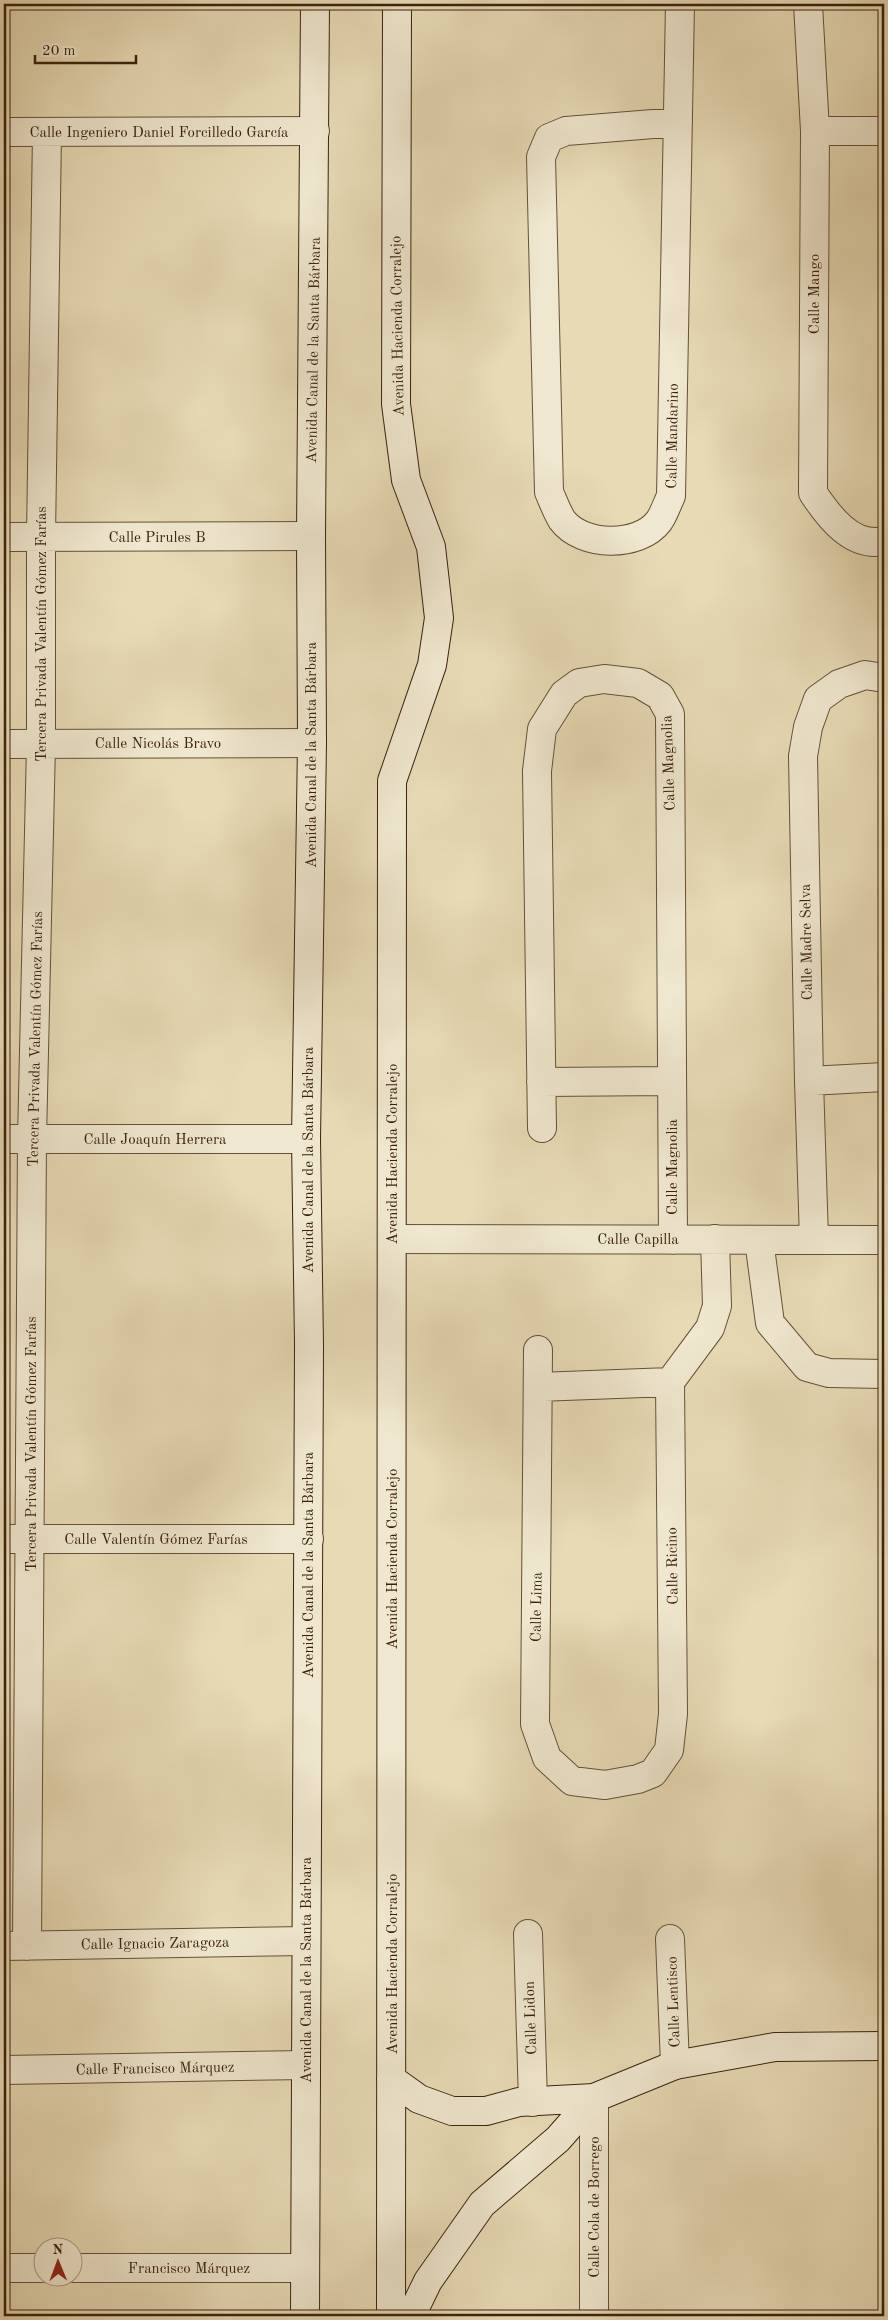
<svg xmlns="http://www.w3.org/2000/svg" width="888" height="2320" viewBox="0 0 888 2320" font-family="'Old Standard TT',serif">
<rect width="100%" height="100%" fill="#e7dab5"/>
<filter id="stains"><feTurbulence type="fractalNoise" baseFrequency=".004" numOctaves="4"/><feColorMatrix values="0 0 0 0 .2 0 0 0 0 .09 0 0 0 0 .02 0 0 0 .5 -.17"/></filter>
<radialGradient id="worn" r=".72"><stop offset=".6" stop-color="#630" stop-opacity="0"/><stop offset="1" stop-color="#630" stop-opacity=".3"/></radialGradient>
<g fill="none" stroke-linecap="round" stroke-linejoin="round">
<g stroke="#665038" stroke-width="30">
<path id="street" d="M 808,4 L 815,131 L 813,493 C 829,517 852,548 884,541
M 678,122 L 566,131 L 549,138 L 541,157 L 549,492 C 553,501 557,512 562,520 C 582,547 639,548 659,521 C 664,514 667,504 671,496 L 680,4
M 815,131 L 884,131
M 4,132 L 315,131
M 4,537 L 311,536
M 4,744 L 312,743
M 809,1081 L 884,1077
M 541,1082 L 671,1081
M 542,1128 L 537,771 L 542,729 L 564,694 L 579,683 L 604,679 L 638,683 L 660,696 L 670,714 L 673,1240
M 4,1139 L 306,1139
M 392,1239 L 884,1240
M 759,1240 L 770,1323 L 807,1367 L 829,1373 L 884,1374
M 814,1240 L 809,1081 L 803,756 L 808,727 L 818,699 L 839,684 L 865,675 L 884,678
M 538,1350 L 535,1724 L 547,1758 L 572,1781 L 605,1785 L 638,1779 L 653,1773 L 669,1750 L 673,1714 L 670,1382
M 670,1382 L 710,1328 L 717,1306 L 715,1239
M 538,1387 L 670,1382
M 4,1539 L 309,1539
M 528,1934 L 533,2102
M 670,1939 L 675,2065
M 4,1946 L 306,1941
M 27,1946 L 32,1139 L 41,744 L 41,537 L 47,132
M 4,2070 L 306,2065
M 4,2268 L 42,2268
M 72,2268 L 305,2268
M 594,2316 L 594,2098"/>
</g>
<g stroke="#3b220f" stroke-width="30">
<path id="secondary" d="M 391,2079 L 419,2099 L 452,2111 L 486,2111 L 519,2102 L 594,2098 L 675,2065 L 775,2047 L 884,2046
M 305,2316 L 309,1345 L 306,1139 L 312,743 L 311,536 L 315,4
M 391,2316 L 392,781 L 432,665 L 439,618 L 431,547 L 406,480 L 396,404 L 397,4
M 411,2316 L 428,2281 L 482,2204 L 558,2139 L 594,2098"/>
</g>
<use href="#street" stroke="#efe7cf" stroke-width="28"/>
<use href="#secondary" stroke="#efe7cf" stroke-width="28"/>
</g>
<g text-anchor="middle" stroke-width="4.5" stroke-linejoin="round" paint-order="stroke">
<g font-size="15" fill="#3b220f" stroke="#efe7cf">
<text x="159" y="137">Calle Ingeniero Daniel Forcilledo García</text>
<text transform="translate(814 294) rotate(-90)" y="5">Calle Mango</text>
<text transform="translate(397 326) rotate(-91)" y="5">Avenida Hacienda Corralejo</text>
<text transform="translate(313 350) rotate(-89)" y="5">Avenida Canal de la Santa Bárbara</text>
<text transform="translate(672 436) rotate(-89)" y="5">Calle Mandarino</text>
<text x="157" y="542">Calle Pirules B</text>
<text transform="translate(41 634) rotate(-90)" y="5">Tercera Privada Valentín Gómez Farías</text>
<text x="158" y="748">Calle Nicolás Bravo</text>
<text transform="translate(311 755) rotate(-90)" y="5">Avenida Canal de la Santa Bárbara</text>
<text transform="translate(668 763) rotate(-92)" y="5">Calle Magnolia</text>
<text transform="translate(806 942) rotate(-91)" y="5">Calle Madre Selva</text>
<text transform="translate(35 1039) rotate(-89)" y="5">Tercera Privada Valentín Gómez Farías</text>
<text x="155" y="1144">Calle Joaquín Herrera</text>
<text transform="translate(392 1154) rotate(-90)" y="5">Avenida Hacienda Corralejo</text>
<text transform="translate(308 1160) rotate(-90)" y="5">Avenida Canal de la Santa Bárbara</text>
<text transform="translate(672 1167) rotate(-90)" y="5">Calle Magnolia</text>
<text x="638" y="1244">Calle Capilla</text>
<text transform="translate(31 1444) rotate(-90)" y="5">Tercera Privada Valentín Gómez Farías</text>
<text x="156" y="1544">Calle Valentín Gómez Farías</text>
<text transform="translate(392 1559) rotate(-90)" y="5">Avenida Hacienda Corralejo</text>
<text transform="translate(308 1565) rotate(-90)" y="5">Avenida Canal de la Santa Bárbara</text>
<text transform="translate(672 1566) rotate(-91)" y="5">Calle Ricino</text>
<text transform="translate(536 1607) rotate(-89)" y="5">Calle Lima</text>
<text transform="translate(155 1943) rotate(-1)" y="5">Calle Ignacio Zaragoza</text>
<text transform="translate(392 1964) rotate(-90)" y="5">Avenida Hacienda Corralejo</text>
<text transform="translate(306 1970) rotate(-90)" y="5">Avenida Canal de la Santa Bárbara</text>
<text transform="translate(673 2002) rotate(-92)" y="5">Calle Lentisco</text>
<text transform="translate(530 2018) rotate(-92)" y="5">Calle Lidon</text>
<text transform="translate(155 2068) rotate(-1)" y="5">Calle Francisco Márquez</text>
<text transform="translate(594 2207) rotate(-90)" y="5">Calle Cola de Borrego</text>
<text x="189" y="2273">Francisco Márquez</text>
</g>
</g>
<rect width="888" height="2320" fill="none" stroke="#e7dab5" stroke-width="20"/>
<rect x="5" y="5" width="878" height="2310" fill="none" stroke="#3b220f" stroke-width="2.5"/>
<rect x="10" y="10" width="868" height="2300" fill="none" stroke="#3b220f"/>
<g transform="translate(58 2262) rotate(359)"><circle r="24" fill="#efe7cf" stroke="#a79882"/>
<path d="M0-4L9 19L0 12L-9 19Z" fill="#8f2418"/>
<text y="-8" font-size="14" font-weight="bold" text-anchor="middle" fill="#3b220f">N</text>
</g>
<path d="M35 55v8h101v-8" fill="none" stroke="#3b220f" stroke-width="2.5"/>
<text x="42" y="55" font-size="15" fill="#3b220f" stroke="#efe7cf" stroke-width="4" paint-order="stroke">20 m</text>
<rect width="100%" height="100%" filter="url(#stains)"/>
<rect width="100%" height="100%" fill="url(#worn)"/>
</svg>
